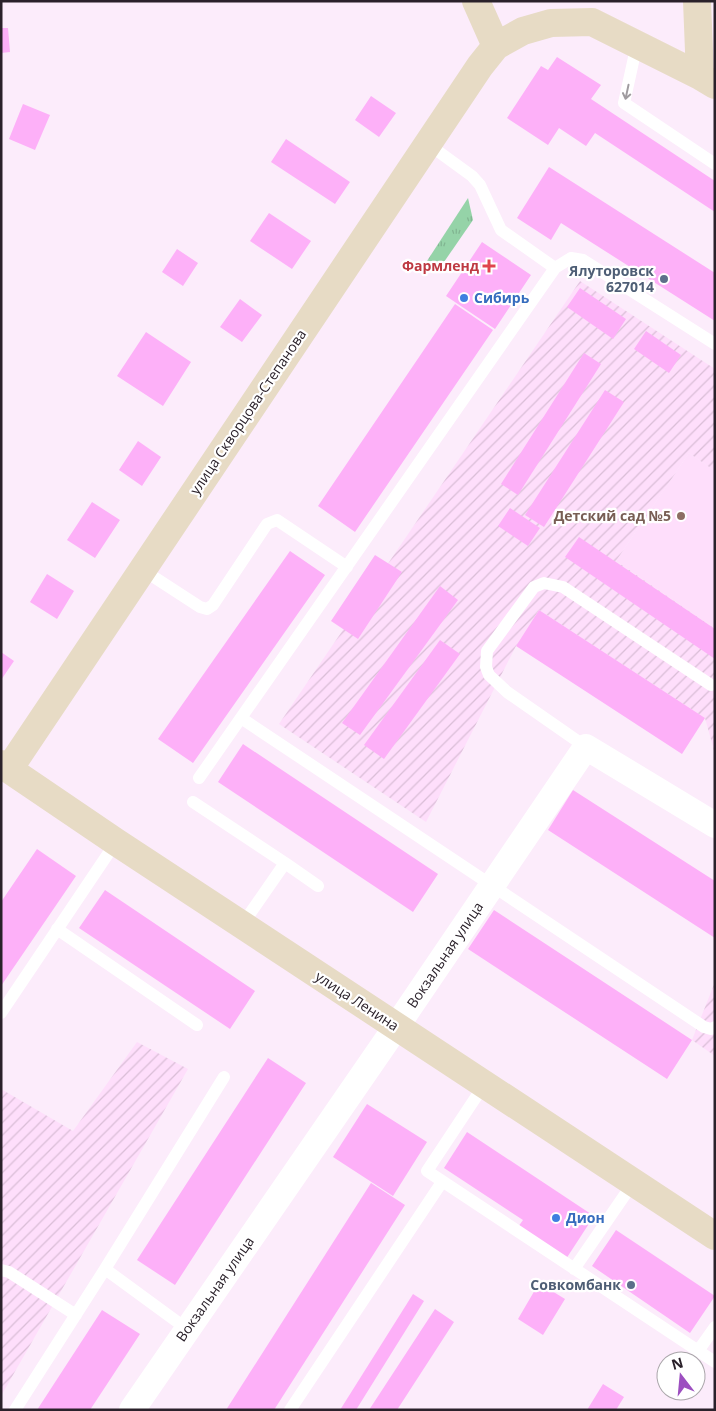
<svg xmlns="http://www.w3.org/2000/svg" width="716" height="1411" viewBox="0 0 716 1411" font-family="'Open Sans',sans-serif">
<defs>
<pattern id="industrial-furrows" width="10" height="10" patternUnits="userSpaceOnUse" patternTransform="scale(1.25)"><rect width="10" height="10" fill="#fedefb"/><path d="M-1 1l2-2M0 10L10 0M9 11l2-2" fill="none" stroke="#dabed7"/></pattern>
<pattern id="grass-tufts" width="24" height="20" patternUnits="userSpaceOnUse" patternTransform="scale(1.25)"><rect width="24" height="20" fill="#95d3a8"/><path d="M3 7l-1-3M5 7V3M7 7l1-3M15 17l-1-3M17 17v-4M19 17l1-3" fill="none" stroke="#81b591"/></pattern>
</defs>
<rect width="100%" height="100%" fill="#fcecfb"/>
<path fill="#fedefb" d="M 689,453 L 715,471 L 715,629 L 616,561 Z"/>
<path fill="url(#industrial-furrows)" d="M 580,281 L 715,369 L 715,471 L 689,453 L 616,561 L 715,629 L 715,754 L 705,718 L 539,610 L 516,646 L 426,822 L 279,724 Z
M 715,982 L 715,1056 L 692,1040 Z
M 137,1042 L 188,1069 L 1,1396 L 1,1089 L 73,1131 Z"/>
<path fill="url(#grass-tufts)" d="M 468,198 L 473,220 L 444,262 L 427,261 Z"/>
<path fill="#fdb0f8" d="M 1,28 L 8,28 L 10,52 L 1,53 Z
M 557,57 L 601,85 L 591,99 L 715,181 L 715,212 L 595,133 L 586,146 L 559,128 L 548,145 L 507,118 L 541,66 L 548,70 Z
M 371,96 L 396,113 L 379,137 L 355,120 Z
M 23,104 L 50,115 L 35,150 L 9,139 Z
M 286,139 L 350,182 L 335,204 L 271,162 Z
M 549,167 L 715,273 L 715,321 L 561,223 L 551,240 L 517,218 Z
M 269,213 L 311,241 L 292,269 L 250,241 Z
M 482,242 L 531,275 L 495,329 L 446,296 Z
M 177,249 L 198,263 L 183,286 L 162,272 Z
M 580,288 L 626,319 L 613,339 L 567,307 Z
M 240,299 L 262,315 L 242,342 L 220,327 Z
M 455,304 L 493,330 L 355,532 L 318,506 Z
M 646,331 L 681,355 L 669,373 L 634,349 Z
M 146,332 L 191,362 L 163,406 L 117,376 Z
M 584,353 L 601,364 L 518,495 L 501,484 Z
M 605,390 L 624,402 L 544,527 L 525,515 Z
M 138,441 L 161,457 L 142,486 L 119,470 Z
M 92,502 L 120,520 L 95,558 L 67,540 Z
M 510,508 L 540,528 L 528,546 L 498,526 Z
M 579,537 L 715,629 L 715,659 L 565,557 Z
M 290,551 L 325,575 L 193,763 L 158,739 Z
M 375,555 L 402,572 L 358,639 L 331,621 Z
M 47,574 L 74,591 L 57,619 L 30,602 Z
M 440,586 L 458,600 L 360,735 L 342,723 Z
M 539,610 L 705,718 L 682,754 L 516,646 Z
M 440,640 L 460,654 L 384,759 L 364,745 Z
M 1,652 L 14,661 L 1,680 Z
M 243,744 L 438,874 L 413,912 L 218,782 Z
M 573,790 L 715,881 L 715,938 L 548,830 Z
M 37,849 L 76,876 L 1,986 L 1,902 Z
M 105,890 L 255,991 L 230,1029 L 79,928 Z
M 494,910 L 692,1040 L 667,1079 L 468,949 Z
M 268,1058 L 306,1083 L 175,1285 L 137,1260 Z
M 367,1104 L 427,1142 L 393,1196 L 333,1157 Z
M 467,1132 L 594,1216 L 566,1259 L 518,1227 L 523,1220 L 444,1168 Z
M 371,1183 L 405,1205 L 274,1410 L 226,1410 Z
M 616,1230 L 715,1296 L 690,1333 L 592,1266 Z
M 539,1283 L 565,1299 L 543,1335 L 518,1319 Z
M 413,1294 L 424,1301 L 356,1410 L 340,1410 Z
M 435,1309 L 454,1322 L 397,1410 L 369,1410 Z
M 102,1310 L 140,1334 L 90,1410 L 37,1410 Z
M 603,1384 L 624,1397 L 616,1410 L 587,1410 Z"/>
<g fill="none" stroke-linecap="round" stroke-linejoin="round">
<path stroke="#fff" stroke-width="12" d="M 637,44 L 624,103 L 715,164
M 428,144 L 472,176 L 480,185 L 501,230 L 555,268 L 571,258 L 583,260 L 715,344
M 143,570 L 200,607 L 207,609 L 213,605 L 267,524 L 277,520 L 347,567
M 241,718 L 704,1027 L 711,1029 L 715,1027
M 586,747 L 507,692 L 489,675 L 486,667 L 487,651 L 534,587 L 544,583 L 563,587 L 711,685
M 199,778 L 555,268
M 193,802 L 285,863 L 242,925
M 285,863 L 318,886
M 57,929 L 197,1025
M 1,1013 L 116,842
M 484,1085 L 427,1171 L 715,1362
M 105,1269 L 224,1077
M 574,1269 L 633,1183
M 1,1270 L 9,1272 L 76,1315
M 698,1351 L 715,1327
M 15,1410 L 105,1269 L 187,1329
M 290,1410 L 442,1182"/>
<path stroke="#fff" stroke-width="26" d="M 132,1410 L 396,1027 L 586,747 L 715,825"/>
<path stroke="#e7dbc5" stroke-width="28" d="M 476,1 L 496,46
M 697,1 L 700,76
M 1,764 L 116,842 L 715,1236
M 9,769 L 480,66 L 496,46 L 523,31 L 551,23 L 592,22 L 700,76 L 715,85"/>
</g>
<defs><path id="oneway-shaft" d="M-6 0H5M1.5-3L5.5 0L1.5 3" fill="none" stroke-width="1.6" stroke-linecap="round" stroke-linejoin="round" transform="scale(1.25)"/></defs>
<use stroke="#9f9b9f" href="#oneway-shaft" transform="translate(627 92) rotate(102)"/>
<path fill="#e0444e" stroke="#fff" stroke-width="2" d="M486.5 258.5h5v5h5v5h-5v5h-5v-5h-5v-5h5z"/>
<g fill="#5c6f8a" stroke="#fff" stroke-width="2">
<circle cx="664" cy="279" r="5"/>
<circle cx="631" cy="1285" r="5"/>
</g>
<g fill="#3f7fe0" stroke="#fff" stroke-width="2">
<circle cx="464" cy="298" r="5"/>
<circle cx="556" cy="1218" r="5"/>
</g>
<circle fill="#8d6e63" stroke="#fff" stroke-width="2" cx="681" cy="516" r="5"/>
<g text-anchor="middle" stroke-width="4.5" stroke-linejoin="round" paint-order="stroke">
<g font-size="14" font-weight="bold" fill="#be3a42" stroke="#fff" text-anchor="end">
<text x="479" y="271">Фармленд</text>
</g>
<g font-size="14" font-weight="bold" fill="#4e5e75" stroke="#fff" text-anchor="end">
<text x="654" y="276">Ялуторовск<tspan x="654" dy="16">627014</tspan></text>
<text x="621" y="1290">Совкомбанк</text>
</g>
<g font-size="14" font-weight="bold" fill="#366cbe" stroke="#fff" text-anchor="start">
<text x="474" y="303">Сибирь</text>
<text x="566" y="1223">Дион</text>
</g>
<g font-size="14" fill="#2a212a" stroke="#fff">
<text transform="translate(248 412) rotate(-56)" y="5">улица Скворцова-Степанова</text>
<text transform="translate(445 955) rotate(-56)" y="5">Вокзальная улица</text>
<text transform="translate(357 1001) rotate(33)" y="5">улица Ленина</text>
<text transform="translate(215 1289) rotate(-55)" y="5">Вокзальная улица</text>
</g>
<g font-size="14" font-weight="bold" fill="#785e54" stroke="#fff" text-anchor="end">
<text x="671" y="521">Детский сад №5</text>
</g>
</g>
<rect width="716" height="1411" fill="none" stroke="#2a212a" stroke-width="5"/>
<g transform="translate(681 1376) rotate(344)"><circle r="24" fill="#ffffff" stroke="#aaa6aa"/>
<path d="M0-4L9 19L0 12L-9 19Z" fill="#9d4fc0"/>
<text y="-8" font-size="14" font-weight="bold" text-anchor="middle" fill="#2a212a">N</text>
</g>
</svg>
